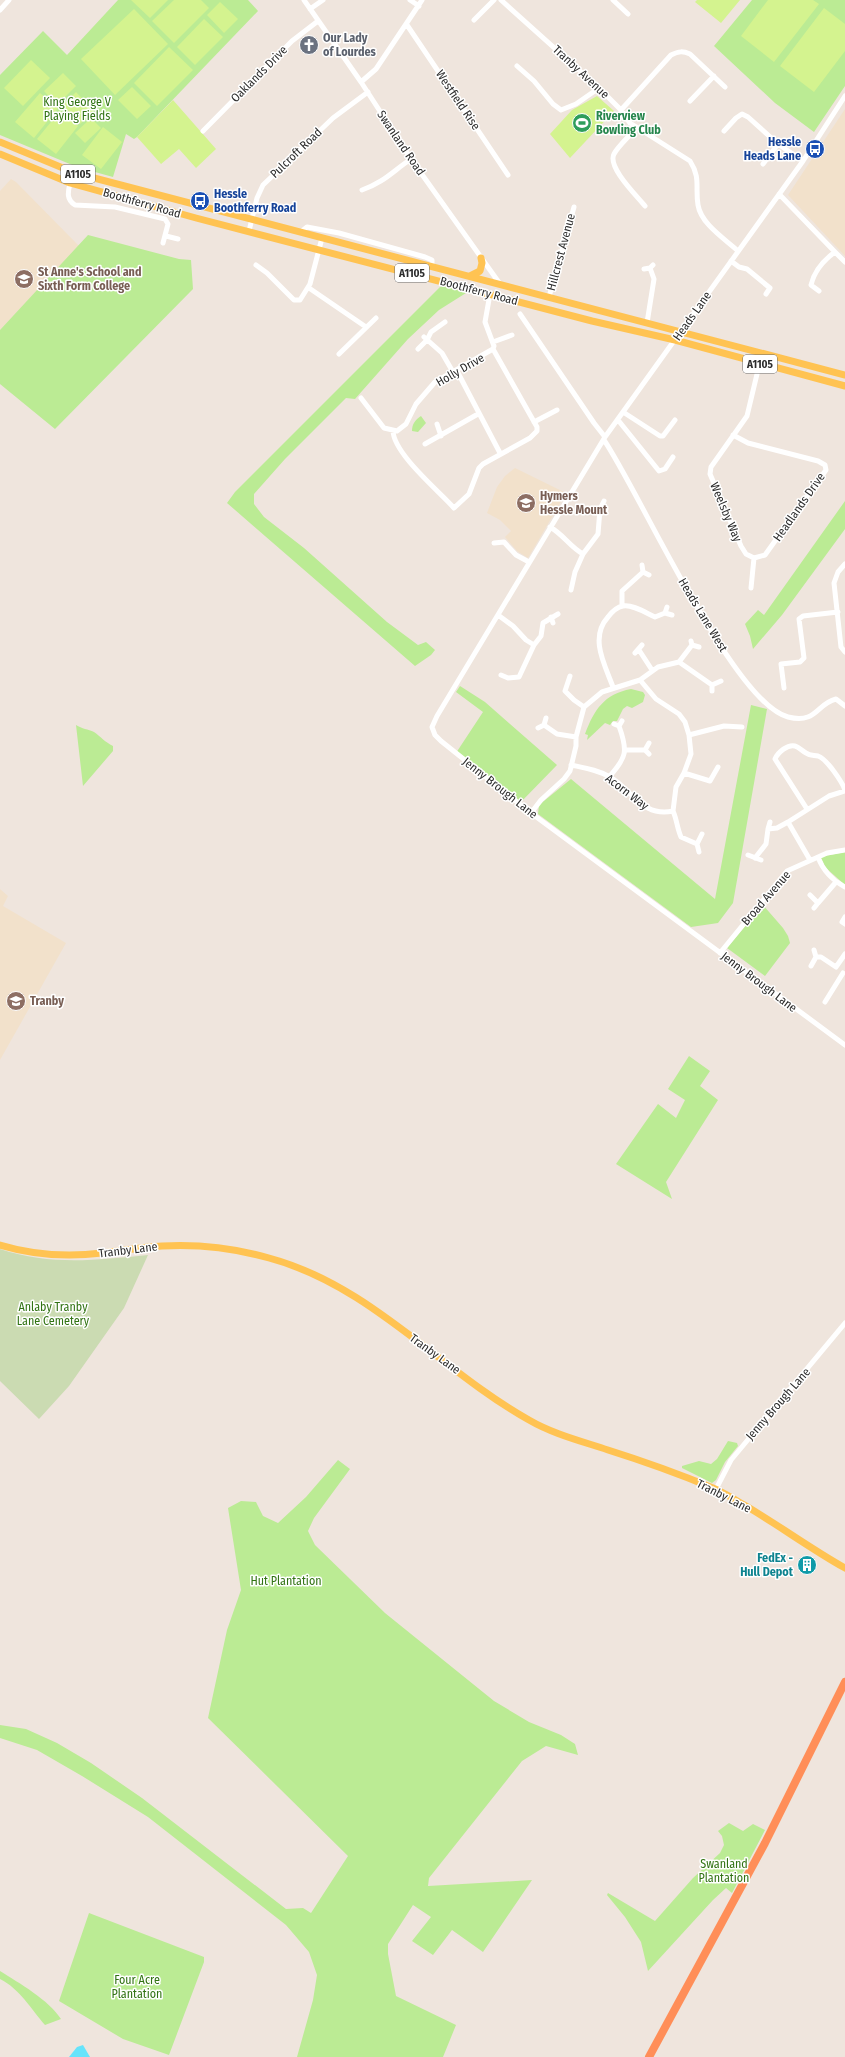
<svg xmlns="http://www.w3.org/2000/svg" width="845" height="2057" viewBox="0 0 845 2057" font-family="'Fira Sans Condensed',sans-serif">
<rect width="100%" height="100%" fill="#efe5dd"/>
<path fill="#f2e1cb" d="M 845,109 L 845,256 L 788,195 Z
M 11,179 L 16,182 L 79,246 L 0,330 L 0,191 Z
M 515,468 L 566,493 L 528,558 L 517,551 L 505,537 L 511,531 L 500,520 L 487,513 L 497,487 L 505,476 Z
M 0,889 L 8,896 L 3,906 L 66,943 L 0,1060 Z"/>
<path fill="#bbeb94" d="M 118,0 L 248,0 L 258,11 L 137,137 L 134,139 L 126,134 L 113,177 L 77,167 L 0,135 L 0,75 L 43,31 L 67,55 Z
M 752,0 L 845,0 L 845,86 L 814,132 L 775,103 L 714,46 Z
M 88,235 L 179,259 L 191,260 L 193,289 L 55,429 L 0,384 L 0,330 Z
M 442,285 L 466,293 L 439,310 L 408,339 L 355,399 L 346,398 L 285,459 L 254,494 L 254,504 L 264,517 L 304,548 L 387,622 L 418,645 L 426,642 L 435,650 L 431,655 L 415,666 L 227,503 L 235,492 Z
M 421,416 L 426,423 L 418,432 L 412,431 C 412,424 415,420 421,416 Z
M 845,501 L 845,529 L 782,615 L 753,649 L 750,636 L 745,624 L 758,610 L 764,615 Z
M 460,686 L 485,702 L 557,765 L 520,803 L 456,753 L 483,712 L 456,692 Z
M 631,689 L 643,692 L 645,695 L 643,702 L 632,708 L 627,706 L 623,709 L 617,721 L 613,721 L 610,725 L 605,723 L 587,740 L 588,735 L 585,734 C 594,710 604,694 631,689 Z
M 751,705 L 767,709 L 733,903 L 718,923 L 691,927 L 538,814 L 539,805 L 571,779 L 715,899 Z
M 76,725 C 82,729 88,729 94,732 C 101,737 105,742 113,746 L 113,751 L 83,786 Z
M 845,852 L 845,885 L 826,868 L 820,857 Z
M 763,905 L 783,928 L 788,936 L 790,943 L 765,976 L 727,948 Z
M 689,1056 L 710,1071 L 700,1086 L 718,1100 L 666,1182 L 672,1199 L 616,1164 L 658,1104 L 676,1118 L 685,1100 L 668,1089 Z
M 728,1441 L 737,1443 L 738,1446 L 725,1462 L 716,1480 L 712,1483 L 682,1468 L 682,1466 L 699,1461 L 711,1464 L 717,1459 Z
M 338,1460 L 350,1469 L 314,1518 L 308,1531 L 315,1545 L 385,1613 L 494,1701 L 529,1722 L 561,1735 L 575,1744 L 578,1755 L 546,1746 L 522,1761 L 429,1878 L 428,1886 L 532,1880 L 483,1952 L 452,1930 L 433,1955 L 412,1941 L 431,1917 L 413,1905 L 388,1944 L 388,1954 L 396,1996 L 456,2025 L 443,2057 L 297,2057 L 313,2000 L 317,1975 L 309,1952 L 286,1925 L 148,1817 L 82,1776 L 37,1750 L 0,1738 L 0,1725 L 26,1729 L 57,1743 L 91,1763 L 142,1798 L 286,1909 L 303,1908 L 311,1913 L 348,1856 L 208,1718 L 227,1630 L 241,1590 L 228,1508 L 241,1501 L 256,1502 L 263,1516 L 278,1523 L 306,1497 Z
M 729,1823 L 743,1831 L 753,1824 L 765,1830 L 732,1893 L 726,1888 L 713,1900 L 648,1971 L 641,1942 L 625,1917 L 607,1895 L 608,1893 L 655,1921 L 693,1878 L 720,1853 L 724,1845 L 722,1836 L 718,1831 Z
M 89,1913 L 204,1957 L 204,1962 L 169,2055 L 123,2039 L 59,2001 Z
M 0,1971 C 19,1983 49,2000 61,2019 L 45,2025 C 31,2009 20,1989 0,1979 Z"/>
<path fill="#cbdbb2" d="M 0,1249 C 51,1266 96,1260 148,1255 L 124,1308 L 69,1386 L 39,1419 L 0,1381 Z"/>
<path fill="#d4f38f" d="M 131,0 L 168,0 L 150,18 Z
M 174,0 L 201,0 L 209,8 L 174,43 L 152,21 Z
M 697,0 L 740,0 L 721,23 L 695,2 Z
M 768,0 L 813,0 L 819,4 L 774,62 L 741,36 Z
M 220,2 L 238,19 L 224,33 L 207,15 Z
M 824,8 L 845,24 L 845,51 L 814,92 L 780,66 Z
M 134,9 L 168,44 L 115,95 L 81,59 Z
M 204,19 L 223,37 L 195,65 L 177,47 Z
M 169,47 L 193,70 L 157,106 L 134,83 Z
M 31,60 L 50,78 L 23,106 L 4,88 Z
M 63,73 L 76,86 L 57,105 L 44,91 Z
M 132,87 L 151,106 L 137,119 L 118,100 Z
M 76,92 L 94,111 L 80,124 L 63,105 Z
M 40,93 L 58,108 L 34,138 L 15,122 Z
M 597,96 L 614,111 L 570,158 L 550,134 L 572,110 Z
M 173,100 L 216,149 L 196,168 L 179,149 L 161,164 L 137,137 Z
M 60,111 L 78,126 L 56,154 L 37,139 Z
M 91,118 L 101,128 L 85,143 L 75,133 Z
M 103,127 L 122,142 L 101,169 L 82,155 Z"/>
<path fill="#66e4fb" d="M 83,2045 L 90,2057 L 69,2057 L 77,2047 Z"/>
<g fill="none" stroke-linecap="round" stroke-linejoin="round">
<path stroke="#fff" stroke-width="5" d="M 304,0 L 361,82 L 411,159 L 500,284
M 410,0 L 419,6
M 501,0 L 599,88 L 621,110 L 630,123 L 690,161 C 701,178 695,187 698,205 C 701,224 725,239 738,251
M 613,0 L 628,14
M 310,9 L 323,0
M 0,10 L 9,0
M 474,20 L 494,0
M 407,25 L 508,175
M 517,66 L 534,81 L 553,104 L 561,110 L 576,104 L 599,88
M 361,82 L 376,69 L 422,0
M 845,96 L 803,161 L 605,437 L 437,716 L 432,727 L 435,735 L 441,741 L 531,813 L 845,1045
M 690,101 L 714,76
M 621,110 L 671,55 C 679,51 683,51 690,54 L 725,87
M 636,128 C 630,136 619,145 614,154 C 607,167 637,196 645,206
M 203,131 L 292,41 L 318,21
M 724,131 L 736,118 L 742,114 L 748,117 L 778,144 L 803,161
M 763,164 L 778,144
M 70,183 C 68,192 66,199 75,205 L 115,207 L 165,219 L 168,224 L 163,243
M 362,190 C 383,183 393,171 411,159
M 779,194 L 835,252 C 824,260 814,272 811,285 L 819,291
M 249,231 L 257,198 L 263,185 L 333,118 L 368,92
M 301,232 L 307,227 L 339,233 L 425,257 L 432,260 L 432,267
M 166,236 L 178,239
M 835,252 L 845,262
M 731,261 L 739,267 L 747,269 L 770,288 L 766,294
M 256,265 L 267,273 L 294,300 L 300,300 L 310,284 L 322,238
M 644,269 L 650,268 L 653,265
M 309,288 L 366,327
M 549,297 L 574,207
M 520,314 L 594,423 L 605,437
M 647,323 L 654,279 L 650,268
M 424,337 L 442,353 L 453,372
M 493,342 L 512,335
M 418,349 L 427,340 L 431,332 L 445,322
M 339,354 L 376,318
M 457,371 L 500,453
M 361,398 L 384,428 L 397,431 L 406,424 L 416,404 L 435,382 L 493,349 L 494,346 L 485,322 L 490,294
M 623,412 L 660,436 L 663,436 L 675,420
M 618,420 L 659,471 L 665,469 L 673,457
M 534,422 L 557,410
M 437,424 L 441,436
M 393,431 C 394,454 439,491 454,508 L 469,494 L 479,468 L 483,464 L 530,438 L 537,431 L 537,427 L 493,349
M 733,435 L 748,443 L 818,461 L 825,465 L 826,470 L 765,555 L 754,558 L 751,588
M 604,440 C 640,493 733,703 788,717 C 817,724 816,704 836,699 L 845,706
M 425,444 L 478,414
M 600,509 L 606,509
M 550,527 C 564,535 569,546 583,554 L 575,572 L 571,590
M 494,543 L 504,542 L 516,555 L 529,562
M 583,554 L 598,534 L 600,509 L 604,501
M 754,558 L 746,554 L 741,546 L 710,474 L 711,467 L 747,416 L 762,353
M 845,564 L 838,572 L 834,583 L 841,647 L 845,652
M 642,565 L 643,572 L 649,575
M 622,606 L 622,591 L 643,572
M 667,607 L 665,613 L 672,615
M 498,615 L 513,626 L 526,640 L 534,645 L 541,636 L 543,623 L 558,614
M 551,617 L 553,623
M 691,641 L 692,645 L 699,647
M 639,650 L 652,670
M 635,653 L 642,645
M 679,662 L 692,645
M 501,675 L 508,678 L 519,677 L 534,645
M 570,676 L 565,691 L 574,700 L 584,707
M 613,687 C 605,665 589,638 608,617 C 611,613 617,607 623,606 C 632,604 646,613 655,617 L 665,613
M 784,688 L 781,664 L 800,662 L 804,658 L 799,619 L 803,616 L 838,612
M 712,691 L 712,685 L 721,681
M 614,724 L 619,726 L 622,721
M 544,725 L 557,734 L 576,737
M 538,728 L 544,725 L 546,718
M 689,735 L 724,726 L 742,727
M 626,750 L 645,750
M 649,754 L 645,750 L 649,743
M 571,765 C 585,768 598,770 610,777 C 632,790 643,818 673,811 L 676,787 L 684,773 L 691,754 L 689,735 L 685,722 L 679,714 L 656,699 L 640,680
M 684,773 L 710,781 L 718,767
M 609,777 C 627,757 628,751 619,726
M 807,809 L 775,759 C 778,752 788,744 795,746 C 799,747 802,751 806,753 C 810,756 814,755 818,756 C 827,759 842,782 845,790
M 673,811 C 677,820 677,828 681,837 L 697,844
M 531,813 L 541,800 L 564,779 L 570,771 L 576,746 L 576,737 L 584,707 L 602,692 L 640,680 L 658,667 L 679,662 L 712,685
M 768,829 L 770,822
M 699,852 L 697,844 L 702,834
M 748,855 L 761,860
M 818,857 C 823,871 832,880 845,887
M 755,858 L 766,844 L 768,829 L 777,828 L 788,822
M 810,860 L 788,822 L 829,796 L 845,791
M 810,895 L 818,903 L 814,908
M 818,903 L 836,882
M 845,917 L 842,922 L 845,924
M 720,953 L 787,871 L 827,853 L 845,850
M 816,957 L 821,957 L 836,967 L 845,954
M 811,966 L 816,957 L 814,950
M 825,1002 L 843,973
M 716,1489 L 731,1460 L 845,1323"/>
<path stroke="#ffc352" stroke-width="7" d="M 0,142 L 75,173 L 845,375
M 0,154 L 70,183 L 196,218 L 592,321 L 675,340 L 845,386
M 470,276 L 480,271 L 482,263 L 481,258
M 0,1245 C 33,1255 67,1257 102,1253 C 122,1251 142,1247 162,1246 C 197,1244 234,1248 269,1258 C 370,1285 440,1370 529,1420 C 553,1434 581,1441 608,1450 C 643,1461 679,1474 713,1488 C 725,1493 735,1500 746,1506 C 780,1526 811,1549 845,1568"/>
<path stroke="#ff8e58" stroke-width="8" d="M 649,2057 L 765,1843 L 845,1682"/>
</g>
<defs>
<g id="church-disc" transform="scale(1)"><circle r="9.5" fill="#6b7280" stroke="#fff"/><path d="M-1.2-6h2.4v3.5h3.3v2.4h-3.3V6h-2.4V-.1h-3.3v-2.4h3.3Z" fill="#fff"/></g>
<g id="stadium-disc" transform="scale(1)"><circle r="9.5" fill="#2e9e5b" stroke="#fff"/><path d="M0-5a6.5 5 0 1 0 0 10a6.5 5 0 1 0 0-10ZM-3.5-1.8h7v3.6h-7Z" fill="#fff"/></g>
<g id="bus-disc" transform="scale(1)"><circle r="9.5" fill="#1a4fb4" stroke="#fff"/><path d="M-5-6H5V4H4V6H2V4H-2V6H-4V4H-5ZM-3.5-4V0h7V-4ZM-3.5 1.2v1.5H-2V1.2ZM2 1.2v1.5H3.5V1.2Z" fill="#fff"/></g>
<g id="school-disc" transform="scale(1)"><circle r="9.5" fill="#8d6e63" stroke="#fff"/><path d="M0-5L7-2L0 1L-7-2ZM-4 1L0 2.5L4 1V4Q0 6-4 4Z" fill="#fff"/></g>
<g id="building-disc" transform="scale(1)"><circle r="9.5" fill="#0f9aa8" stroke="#fff"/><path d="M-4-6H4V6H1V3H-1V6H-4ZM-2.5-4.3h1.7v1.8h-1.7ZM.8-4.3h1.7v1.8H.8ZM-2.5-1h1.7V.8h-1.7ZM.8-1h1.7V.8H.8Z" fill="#fff"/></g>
</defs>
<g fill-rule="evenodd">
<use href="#church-disc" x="309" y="45"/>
<use href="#stadium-disc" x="582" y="123"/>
<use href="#bus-disc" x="815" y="149"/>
<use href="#bus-disc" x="200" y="201"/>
<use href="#school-disc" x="24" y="279"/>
<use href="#school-disc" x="526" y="503"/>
<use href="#school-disc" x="16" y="1001"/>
<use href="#building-disc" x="807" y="1565"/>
</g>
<g text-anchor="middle" stroke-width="3" stroke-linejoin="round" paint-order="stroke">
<g fill="#fff" stroke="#6b6b6b" stroke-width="1">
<rect x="61" y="165" width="34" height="18" rx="3"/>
<rect x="395" y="264" width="34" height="18" rx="3"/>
<rect x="743" y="355" width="34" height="18" rx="3"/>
</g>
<g font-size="11" font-weight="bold" fill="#2c2c2c">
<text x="78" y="178">A1105</text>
<text x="412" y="277">A1105</text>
<text x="760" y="368">A1105</text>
</g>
<g font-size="12" font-weight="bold" fill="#5b616d" stroke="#fff" text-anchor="start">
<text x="323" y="42">Our Lady<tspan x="323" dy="14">of Lourdes</tspan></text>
</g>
<g font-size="12" fill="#2c2c2c" stroke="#fff">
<text transform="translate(581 72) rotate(43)" y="4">Tranby Avenue</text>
<text transform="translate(259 74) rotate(-45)" y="4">Oaklands Drive</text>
<text transform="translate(458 100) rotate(56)" y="4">Westfield Rise</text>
<text transform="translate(401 143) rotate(56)" y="4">Swanland Road</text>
<text transform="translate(296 153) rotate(-44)" y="4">Pulcroft Road</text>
<text transform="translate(142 203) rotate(16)" y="4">Boothferry Road</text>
<text transform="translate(561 252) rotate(-75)" y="4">Hillcrest Avenue</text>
<text transform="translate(479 291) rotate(15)" y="4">Boothferry Road</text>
<text transform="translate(692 316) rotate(-55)" y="4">Heads Lane</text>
<text transform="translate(460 370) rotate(-30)" y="4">Holly Drive</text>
<text transform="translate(799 507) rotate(-55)" y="4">Headlands Drive</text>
<text transform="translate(726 512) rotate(67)" y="4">Weelsby Way</text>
<text transform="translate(703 615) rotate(59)" y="4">Heads Lane West</text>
<text transform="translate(500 788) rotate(38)" y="4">Jenny Brough Lane</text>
<text transform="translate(627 792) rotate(37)" y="4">Acorn Way</text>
<text transform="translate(766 898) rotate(-49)" y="4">Broad Avenue</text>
<text transform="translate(759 982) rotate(37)" y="4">Jenny Brough Lane</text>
<text transform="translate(128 1250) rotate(-7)" y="4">Tranby Lane</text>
<text transform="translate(435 1354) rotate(36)" y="4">Tranby Lane</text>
<text transform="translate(778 1404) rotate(-49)" y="4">Jenny Brough Lane</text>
<text transform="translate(724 1496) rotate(27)" y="4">Tranby Lane</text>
</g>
<g font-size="12" fill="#317313" stroke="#fff">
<text x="77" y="106">King George V<tspan x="77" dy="14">Playing Fields</tspan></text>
<text x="53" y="1311">Anlaby Tranby<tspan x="53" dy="14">Lane Cemetery</tspan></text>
<text x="286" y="1585">Hut Plantation</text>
<text x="724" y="1868">Swanland<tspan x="724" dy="14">Plantation</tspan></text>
<text x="137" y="1984">Four Acre<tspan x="137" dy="14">Plantation</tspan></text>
</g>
<g font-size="12" font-weight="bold" fill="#27864d" stroke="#fff" text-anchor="start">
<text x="596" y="120">Riverview<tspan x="596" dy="14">Bowling Club</tspan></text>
</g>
<g font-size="12" font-weight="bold" fill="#164399" stroke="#fff" text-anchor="end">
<text x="801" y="146">Hessle<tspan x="801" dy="14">Heads Lane</tspan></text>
<text x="214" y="198" text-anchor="start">Hessle<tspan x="214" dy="14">Boothferry Road</tspan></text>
</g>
<g font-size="12" font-weight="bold" fill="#785e54" stroke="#fff" text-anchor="start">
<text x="38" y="276">St Anne's School and<tspan x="38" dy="14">Sixth Form College</tspan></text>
<text x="540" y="500">Hymers<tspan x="540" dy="14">Hessle Mount</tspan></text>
<text x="30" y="1005">Tranby</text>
</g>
<g font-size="12" font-weight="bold" fill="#0d838f" stroke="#fff" text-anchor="end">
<text x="793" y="1562">FedEx -<tspan x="793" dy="14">Hull Depot</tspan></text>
</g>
</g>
</svg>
